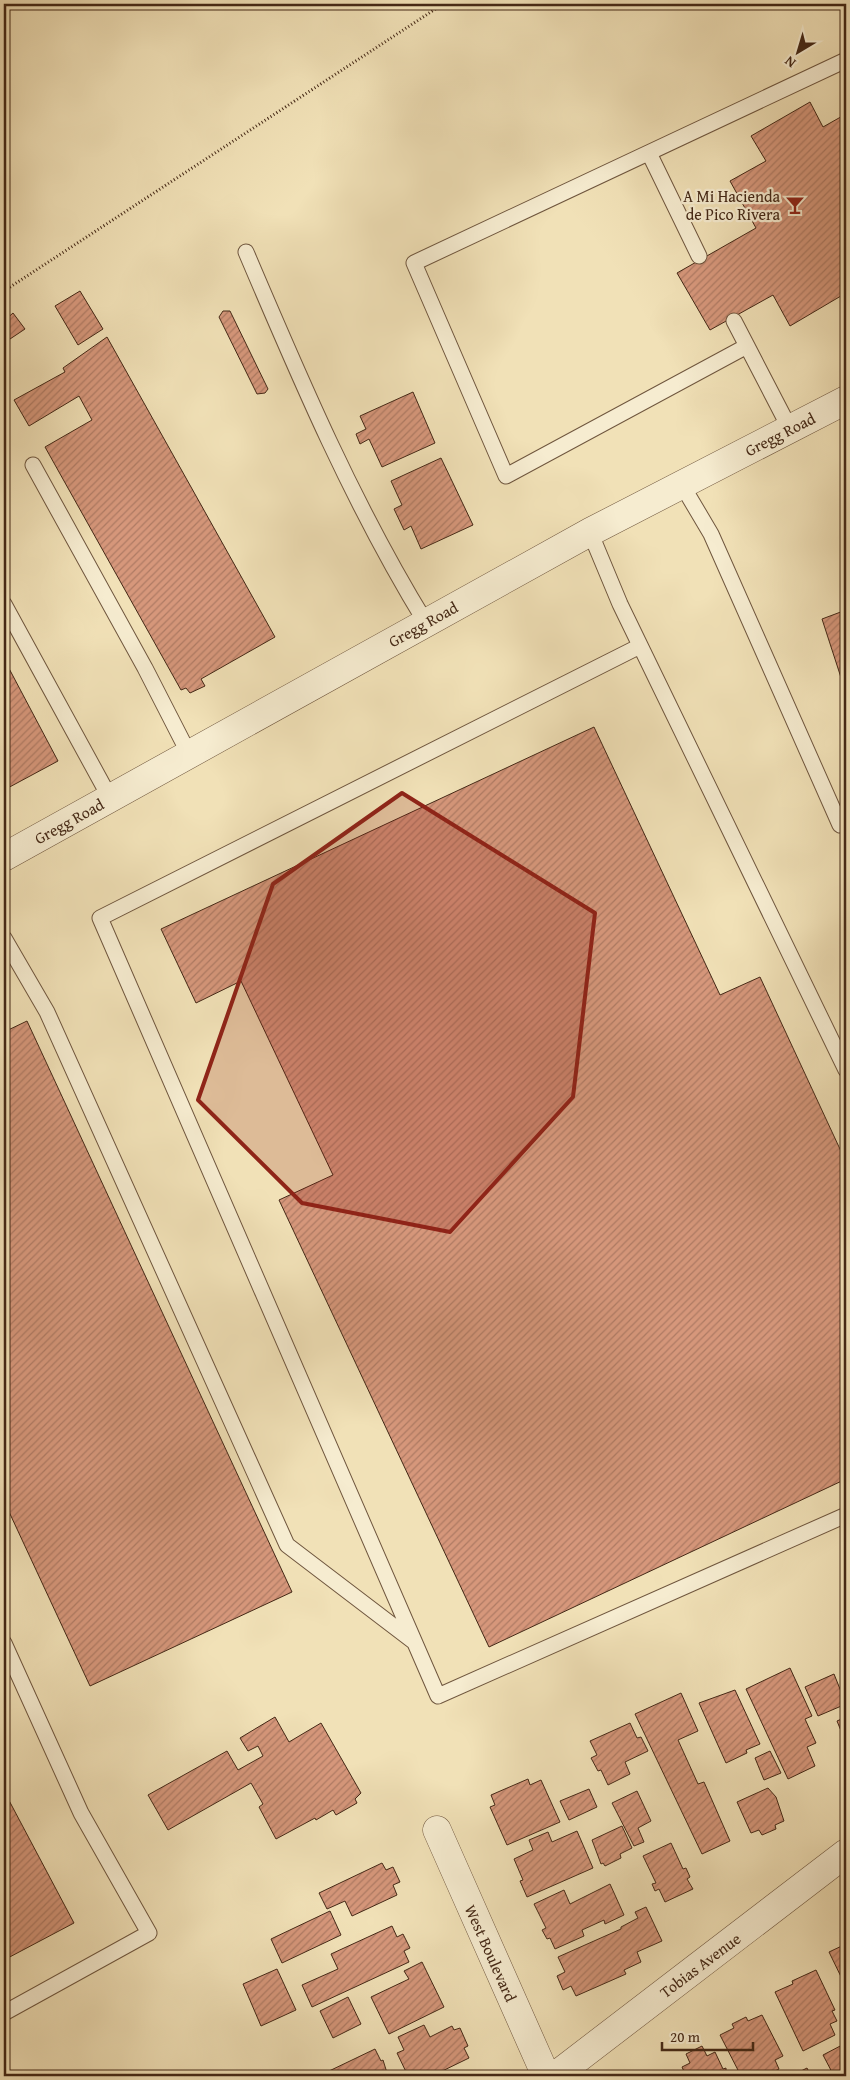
<svg xmlns="http://www.w3.org/2000/svg" width="850" height="2080" viewBox="0 0 850 2080" font-family="'Gentium Book Plus',serif">
<defs>
<pattern id="building-hatch" width="6" height="6" patternUnits="userSpaceOnUse" patternTransform="scale(1.25)"><rect width="6" height="6" fill="#d6977b"/><path d="M-1 1l2-2M0 6l6-6M5 7l2-2" fill="none" stroke="#af7b64"/></pattern>
</defs>
<rect width="100%" height="100%" fill="#f1e1b7"/>
<filter id="stains"><feTurbulence type="fractalNoise" baseFrequency=".004" numOctaves="4"/><feColorMatrix values="0 0 0 0 .2 0 0 0 0 .09 0 0 0 0 .02 0 0 0 .5 -.17"/></filter>
<radialGradient id="worn" r=".72"><stop offset=".6" stop-color="#630" stop-opacity="0"/><stop offset="1" stop-color="#630" stop-opacity=".3"/></radialGradient>
<path fill="url(#building-hatch)" stroke="#442816" d="M 810,102 L 823,127 L 846,114 L 846,293 L 790,326 L 773,295 L 710,330 L 677,273 L 756,228 L 730,181 L 766,161 L 751,136 Z
M 80,291 L 103,329 L 78,345 L 55,306 Z
M 223,311 L 230,311 L 268,389 L 265,393 L 257,394 L 219,317 Z
M 13,313 L 25,329 L 4,343 L 4,321 Z
M 107,337 L 275,637 L 201,679 L 205,686 L 190,693 L 186,688 L 181,690 L 45,447 L 92,420 L 79,396 L 29,426 L 14,400 L 65,372 L 63,368 Z
M 413,392 L 435,443 L 382,467 L 369,439 L 360,444 L 356,434 L 366,429 L 360,416 Z
M 441,458 L 473,525 L 421,549 L 411,526 L 404,530 L 394,509 L 402,505 L 391,481 Z
M 846,610 L 846,693 L 822,619 Z
M 4,659 L 58,761 L 4,790 Z
M 594,727 L 720,995 L 760,977 L 846,1162 L 846,1479 L 489,1647 L 279,1200 L 333,1175 L 241,981 L 196,1003 L 161,929 Z
M 27,1021 L 292,1592 L 90,1686 L 4,1501 L 4,1032 Z
M 790,1668 L 812,1716 L 805,1719 L 816,1743 L 807,1747 L 815,1766 L 788,1779 L 746,1689 Z
M 834,1674 L 846,1704 L 818,1716 L 805,1687 Z
M 735,1690 L 760,1744 L 746,1750 L 747,1753 L 726,1763 L 699,1703 Z
M 681,1693 L 698,1731 L 678,1740 L 698,1784 L 704,1782 L 730,1841 L 702,1854 L 635,1714 Z
M 275,1717 L 289,1742 L 321,1723 L 361,1793 L 355,1799 L 357,1803 L 336,1815 L 333,1810 L 316,1820 L 315,1818 L 276,1839 L 259,1807 L 263,1804 L 251,1783 L 168,1830 L 148,1795 L 227,1751 L 238,1770 L 263,1756 L 258,1746 L 248,1751 L 240,1738 Z
M 846,1717 L 846,1743 L 837,1721 Z
M 630,1723 L 637,1738 L 641,1737 L 648,1751 L 625,1762 L 630,1774 L 608,1785 L 601,1770 L 598,1771 L 591,1758 L 597,1755 L 590,1741 Z
M 770,1751 L 781,1773 L 764,1780 L 755,1758 Z
M 528,1779 L 530,1785 L 541,1780 L 560,1822 L 507,1845 L 490,1807 L 495,1805 L 491,1795 Z
M 768,1788 L 776,1797 L 784,1821 L 775,1825 L 776,1829 L 762,1835 L 759,1830 L 751,1833 L 737,1802 Z
M 589,1789 L 597,1807 L 569,1820 L 560,1801 Z
M 4,1791 L 74,1923 L 4,1960 Z
M 637,1791 L 651,1821 L 638,1828 L 644,1842 L 634,1846 L 612,1803 Z
M 622,1826 L 632,1848 L 620,1854 L 621,1858 L 605,1866 L 603,1863 L 601,1864 L 592,1840 Z
M 577,1831 L 593,1868 L 527,1897 L 520,1881 L 523,1880 L 514,1859 L 533,1850 L 529,1840 L 548,1832 L 552,1842 Z
M 671,1843 L 683,1869 L 686,1868 L 690,1877 L 687,1879 L 693,1889 L 665,1902 L 659,1889 L 655,1891 L 652,1884 L 656,1883 L 643,1856 Z
M 382,1863 L 386,1870 L 393,1867 L 400,1882 L 393,1885 L 397,1895 L 352,1916 L 345,1901 L 327,1909 L 319,1893 Z
M 610,1884 L 624,1915 L 605,1924 L 604,1920 L 582,1930 L 584,1936 L 555,1949 L 550,1938 L 547,1939 L 542,1930 L 546,1928 L 534,1904 L 564,1890 L 570,1904 Z
M 646,1907 L 662,1941 L 637,1952 L 641,1962 L 624,1970 L 626,1974 L 576,1996 L 571,1986 L 563,1990 L 557,1976 L 565,1972 L 558,1957 L 621,1929 L 621,1927 L 638,1918 L 635,1912 Z
M 330,1911 L 341,1935 L 282,1963 L 271,1939 Z
M 392,1926 L 397,1937 L 403,1934 L 410,1948 L 404,1951 L 409,1962 L 312,2007 L 302,1985 L 338,1969 L 331,1954 Z
M 846,1944 L 846,1987 L 829,1952 Z
M 422,1962 L 444,2007 L 389,2034 L 371,1997 L 409,1979 L 404,1971 Z
M 277,1969 L 296,2010 L 261,2026 L 243,1984 Z
M 816,1970 L 835,2010 L 832,2011 L 837,2021 L 830,2024 L 835,2035 L 803,2051 L 775,1992 L 793,1984 L 792,1981 Z
M 348,1997 L 361,2024 L 333,2038 L 320,2011 Z
M 762,2015 L 783,2056 L 775,2060 L 779,2069 L 775,2071 L 777,2076 L 741,2076 L 720,2035 L 734,2028 L 732,2024 L 746,2017 L 748,2021 Z
M 424,2025 L 430,2037 L 452,2026 L 454,2030 L 460,2028 L 468,2046 L 464,2048 L 469,2058 L 432,2076 L 408,2076 L 397,2053 L 404,2050 L 398,2037 Z
M 846,2043 L 846,2076 L 834,2076 L 823,2055 Z
M 702,2046 L 707,2056 L 715,2052 L 723,2069 L 726,2068 L 726,2076 L 686,2076 L 682,2067 L 690,2063 L 686,2054 Z
M 375,2049 L 381,2061 L 383,2060 L 388,2076 L 329,2076 L 327,2072 Z
M 807,2068 L 811,2076 L 791,2076 Z"/>
<g fill="none" stroke-linecap="round" stroke-linejoin="round">
<g stroke="#6f563e" stroke-width="17">
<path id="service" d="M 649,153 L 699,256
M 246,252 C 300,379 354,506 426,623
M 734,321 L 747,346 L 506,476 L 414,263 L 846,60
M 747,346 L 790,429
M 33,465 L 145,668 L 189,754
M 682,485 L 711,534 L 840,825 L 846,821
M 590,532 L 620,604 L 846,1070
M 4,604 L 110,798
M 640,646 L 100,918 L 438,1696 L 846,1515
M 4,938 L 47,1012 L 287,1545 L 413,1641
M 4,1643 L 81,1813 L 149,1933 L 4,2013"/>
</g>
<g stroke="#6f563e" stroke-width="29">
<path id="minor" d="M 4,857 L 590,532 L 846,400
M 437,1830 L 546,2076
M 555,2076 L 846,1853"/>
</g>
<path stroke="#442816" stroke-width="3" stroke-dasharray="1 2.5" stroke-linecap="butt" d="M 4,291 L 443,4"/>
<use href="#service" stroke="#f6ecd0" stroke-width="15"/>
<use href="#minor" stroke="#f6ecd0" stroke-width="28"/>
</g>
<path fill="#8f2418" fill-opacity="0.2" stroke="#8f2418" stroke-width="4" stroke-linejoin="round" d="M 402,793 L 595,913 L 573,1097 L 450,1232 L 302,1203 L 198,1100 L 273,884 Z"/>
<defs>
<g id="bar-bare" transform="scale(1.5)"><path d="M-6-5H6L.8 .8V4.5H3.5V6h-7V4.5H-.8V.8Z" fill="#8f2418" stroke="#f6ecd0" stroke-width="2.5" paint-order="stroke"/></g>
</defs>
<g fill-rule="evenodd">
<use href="#bar-bare" x="795" y="205"/>
</g>
<g text-anchor="middle" stroke-width="4.5" stroke-linejoin="round" paint-order="stroke">
<g font-size="16" fill="#442816" stroke="#f6ecd0" text-anchor="end">
<text x="780" y="202">A Mi Hacienda<tspan x="780" dy="18">de Pico Rivera</tspan></text>
</g>
<g font-size="16" fill="#442816" stroke="#f6ecd0">
<text transform="translate(780 434) rotate(-27)" y="6">Gregg Road</text>
<text transform="translate(423 624) rotate(-29)" y="6">Gregg Road</text>
<text transform="translate(69 821) rotate(-29)" y="6">Gregg Road</text>
<text transform="translate(491 1953) rotate(66)" y="6">West Boulevard</text>
<text transform="translate(700 1965) rotate(-37)" y="6">Tobias Avenue</text>
</g>
</g>
<rect width="850" height="2080" fill="none" stroke="#f1e1b7" stroke-width="20"/>
<rect x="5" y="5" width="840" height="2070" fill="none" stroke="#442816" stroke-width="2.5"/>
<rect x="10" y="10" width="830" height="2060" fill="none" stroke="#442816"/>
<g transform="translate(798 52) rotate(218)" stroke="#f6ecd0" stroke-width="4" paint-order="stroke">
<path d="M0-4L9 19L0 12L-9 19Z" fill="#442816"/>
<text y="-8" font-size="14" font-weight="bold" text-anchor="middle" fill="#442816">N</text>
</g>
<path d="M662 2042v8h91v-8" fill="none" stroke="#442816" stroke-width="2.5"/>
<text x="670" y="2042" font-size="15" fill="#442816" stroke="#f6ecd0" stroke-width="4" paint-order="stroke">20 m</text>
<rect width="100%" height="100%" filter="url(#stains)"/>
<rect width="100%" height="100%" fill="url(#worn)"/>
</svg>
